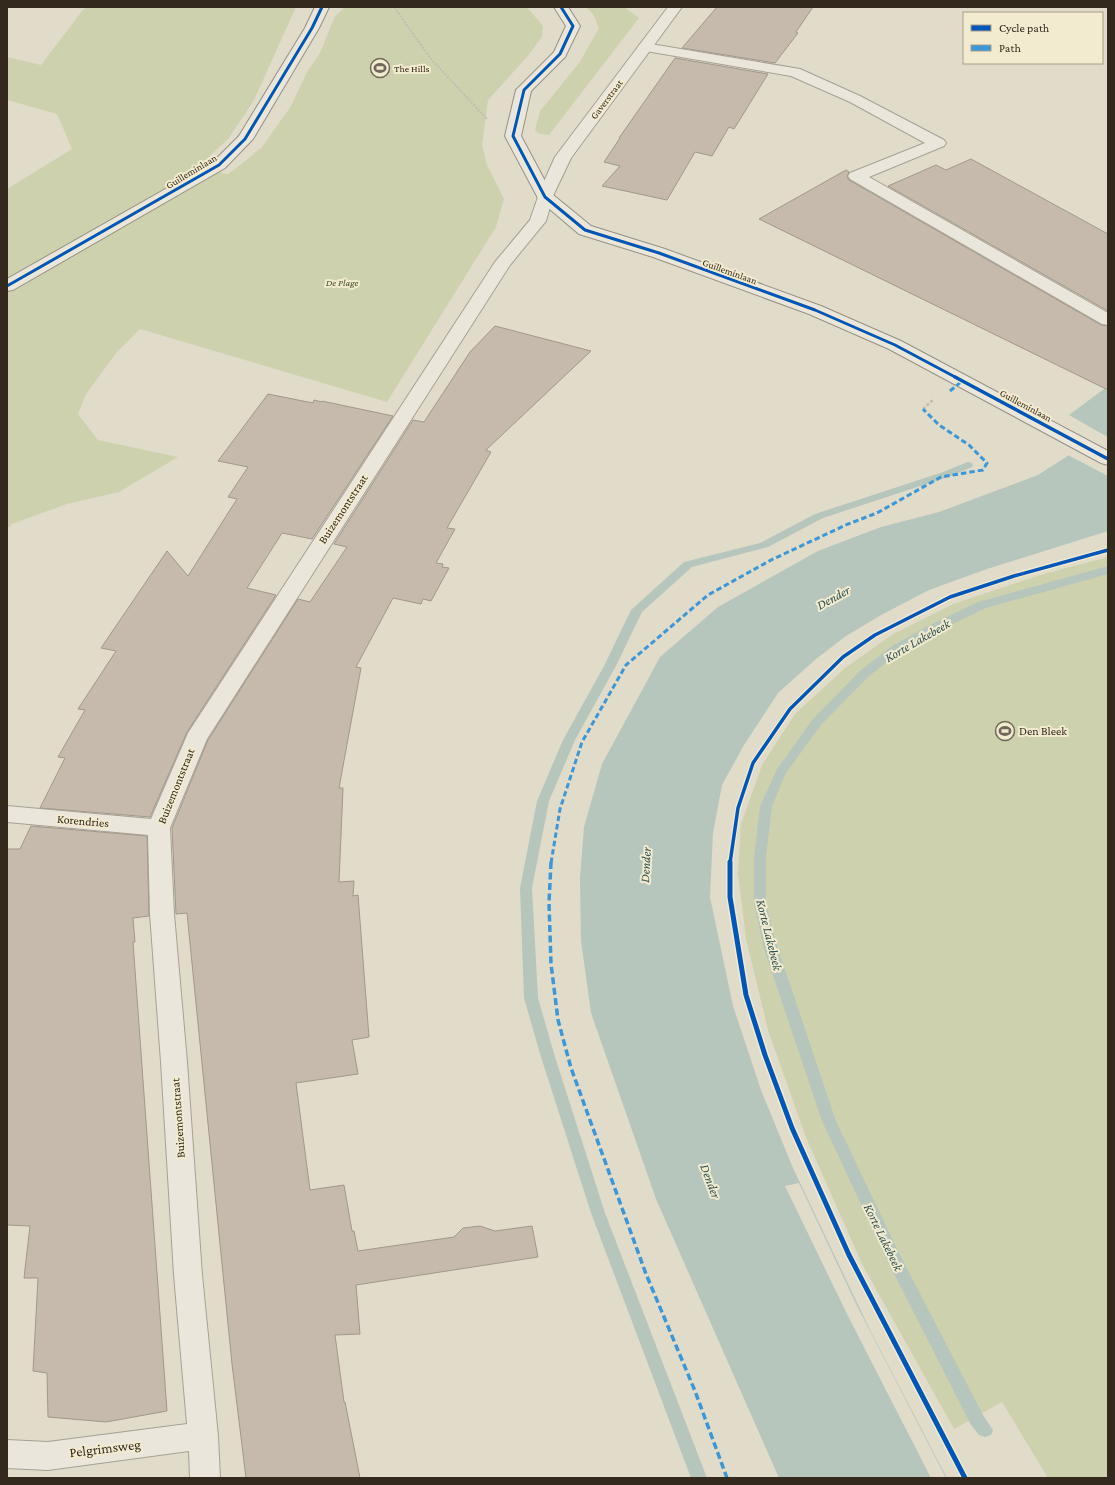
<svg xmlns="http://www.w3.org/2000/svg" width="1115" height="1485" viewBox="0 0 1115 1485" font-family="'Crimson Pro',serif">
<rect width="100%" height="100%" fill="#e1dcca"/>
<path fill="#ced1ad" d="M 87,7 L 296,7 L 254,100 L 229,138 L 197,168 L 228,174 L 239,166 L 262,147 L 291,106 L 307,72 L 320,53 L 335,16 L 345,7 L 527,7 L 543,26 L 542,37 L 527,57 L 488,100 L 482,145 L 487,165 L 504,199 L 496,227 L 387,402 L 140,329 L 117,352 L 86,394 L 78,414 L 98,440 L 178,457 L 119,492 L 67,504 L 12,524 L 7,529 L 7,189 L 72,149 L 57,114 L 7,100 L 7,57 L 41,65 L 82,11 Z
M 586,7 L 624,7 L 639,18 L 549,135 L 539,134 L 535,130 L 540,111 L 579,63 L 599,28 L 593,14 Z
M 1108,557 L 1108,1478 L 1048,1478 L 1002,1402 L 954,1429 L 862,1264 L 805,1135 L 768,1030 L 746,939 L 738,873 L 741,824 L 762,765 L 795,714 L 845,668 L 893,634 L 953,604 L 1040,575 Z"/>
<path fill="#b6c6bd" d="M 1108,386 L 1108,531 L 987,569 L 929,590 L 883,614 L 846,636 L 816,659 L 778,693 L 744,745 L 722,785 L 713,833 L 710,897 L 733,1006 L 761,1090 L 793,1168 L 871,1332 L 947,1478 L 779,1478 L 656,1199 L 591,1013 L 581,941 L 580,878 L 584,827 L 602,764 L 660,657 L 718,607 L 818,551 L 881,527 L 939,512 L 1038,475 L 1102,434 L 1069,415 Z"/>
<path fill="#e1dcca" d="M 1067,416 L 1108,437 L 1108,476 L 1066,454 L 1099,434 Z
M 799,1183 L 858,1308 L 946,1478 L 931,1478 L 847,1314 L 785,1186 Z"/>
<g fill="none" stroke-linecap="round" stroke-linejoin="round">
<path fill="#b6c6bd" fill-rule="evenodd" d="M 968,462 L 972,463 L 973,465 L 972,467 L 951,476 L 823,518 L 768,547 L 692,567 L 642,612 L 616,666 L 575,740 L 549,801 L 532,888 L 538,998 L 555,1057 L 605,1213 L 707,1478 L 691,1478 L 591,1213 L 541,1057 L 524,998 L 520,888 L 537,801 L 563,740 L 604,666 L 631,610 L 684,562 L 760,543 L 815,514 L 943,472 Z
M 1108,566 L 1108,574 L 986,608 L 936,632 L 900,652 L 869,676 L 821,725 L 786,773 L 772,806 L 766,857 L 766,904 L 778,949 L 836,1121 L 899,1253 L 983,1415 L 993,1430 L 991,1435 L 985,1437 L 979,1435 L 971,1425 L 888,1262 L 822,1121 L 764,949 L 754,904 L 754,857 L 760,806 L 777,769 L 813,719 L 861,670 L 892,646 L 928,626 L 978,602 Z"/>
</g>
<path fill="#c5baab" stroke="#a1988a" d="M 717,7 L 813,7 L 796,32 L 798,33 L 775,63 L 682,48 Z
M 675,58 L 768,74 L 734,129 L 729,127 L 712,156 L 695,152 L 667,200 L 602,186 L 620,166 L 604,162 L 620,138 L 619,138 Z
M 971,159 L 1108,234 L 1108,311 L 888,186 L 936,165 L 946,170 Z
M 846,170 L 849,172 L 847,177 L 849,180 L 1101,325 L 1108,326 L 1108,390 L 759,219 Z
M 495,326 L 591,351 L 486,450 L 491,452 L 447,528 L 455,529 L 436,563 L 443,564 L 442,567 L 449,568 L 431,601 L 423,599 L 421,604 L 393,598 L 356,667 L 361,668 L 339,788 L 343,788 L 339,882 L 354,881 L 353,896 L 358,895 L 369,1037 L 352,1040 L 358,1074 L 296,1083 L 310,1190 L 344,1185 L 352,1231 L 354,1231 L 358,1251 L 454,1237 L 463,1228 L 480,1226 L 495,1231 L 532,1226 L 538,1257 L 356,1285 L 360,1334 L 335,1335 L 344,1402 L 345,1402 L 360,1478 L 246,1478 L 232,1364 L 187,913 L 176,914 L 172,828 L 208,740 L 298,599 L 310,602 L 347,547 L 334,544 L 413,420 L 424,422 L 470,352 Z
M 268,394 L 313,403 L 314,400 L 322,402 L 322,401 L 393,416 L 312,539 L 282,533 L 247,588 L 276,595 L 187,732 L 150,817 L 40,808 L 65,758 L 58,757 L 85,710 L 78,709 L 116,651 L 101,648 L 167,551 L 188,576 L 237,499 L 228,497 L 248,467 L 218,461 Z
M 31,826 L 147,836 L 149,916 L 133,918 L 135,942 L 133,942 L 167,1411 L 106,1422 L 48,1417 L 47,1373 L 33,1371 L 38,1278 L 24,1278 L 30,1226 L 7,1225 L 7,849 L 20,849 Z"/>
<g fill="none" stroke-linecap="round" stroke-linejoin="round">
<g stroke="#a6a094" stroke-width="2">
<path id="service" d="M 645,43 L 800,69 L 860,96 L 944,140 L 946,143 L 944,146 L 869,177 L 1108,313 L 1108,325 L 1102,324 L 850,179 L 848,176 L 850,173 L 925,143 L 850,102 L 791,76 L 640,50 L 638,47 L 640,44 Z"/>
</g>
<g stroke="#a6a094" stroke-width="2">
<path id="minor" d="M 545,192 L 551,194 L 553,197 L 546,221 L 510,265 L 207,739 L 170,828 L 174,914 L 187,1062 L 202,1275 L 218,1436 L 220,1478 L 190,1478 L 189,1451 L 48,1470 L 7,1468 L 7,1440 L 48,1442 L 187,1424 L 174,1275 L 161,1062 L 150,914 L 148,835 L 7,822 L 7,806 L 151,819 L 188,733 L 495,262 L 530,220 L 539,194 Z"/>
</g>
<g stroke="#a6a094" stroke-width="2">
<path id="tertiary" d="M 668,7 L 682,7 L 571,158 L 551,200 L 545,202 L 539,200 L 537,197 L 555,157 Z"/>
</g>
<g stroke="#969083" stroke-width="2">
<path id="secondary" d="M 315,7 L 329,7 L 319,28 L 253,139 L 225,168 L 13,290 L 7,291 L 7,279 L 213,162 L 239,136 L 305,28 Z
M 554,7 L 568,7 L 580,26 L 565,57 L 531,91 L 521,136 L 552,194 L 591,226 L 665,249 L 821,306 L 901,341 L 1108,451 L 1108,465 L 1101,463 L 889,349 L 809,314 L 653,257 L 579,234 L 539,200 L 505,136 L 516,90 L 554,52 L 566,26 Z"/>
</g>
<path stroke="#c2bdb3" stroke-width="2" stroke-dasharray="2 1.5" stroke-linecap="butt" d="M 394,7 L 431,59 L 487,119"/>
<path stroke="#c2bdb3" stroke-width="2.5" stroke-dasharray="3 2" stroke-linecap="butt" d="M 923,409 L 934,399"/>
<use href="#service" fill="#eae6db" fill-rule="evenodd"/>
<use href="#minor" fill="#eae6db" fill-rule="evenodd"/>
<use href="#tertiary" fill="#eae6db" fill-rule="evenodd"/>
<use href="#secondary" fill="#eae6db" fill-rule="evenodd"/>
<path stroke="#3d96d5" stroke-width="3" stroke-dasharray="5.5 3" stroke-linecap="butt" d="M 950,391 L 962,381
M 551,863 L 560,809 L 582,742 L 626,665 L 708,595 L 771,560 L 848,524 L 877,513 L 941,477 L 983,470 L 987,463 L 969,445 L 939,425 L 923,409"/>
<path stroke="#3d96d5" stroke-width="3.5" stroke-dasharray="7 3.5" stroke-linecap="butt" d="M 551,862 L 549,903 L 551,964 L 558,1020 L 571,1068 L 646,1274 L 695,1391 L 727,1478"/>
<g stroke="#f3ebcf" stroke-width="5">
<path id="cycleway-far2" d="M 561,7 L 573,26 L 560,54 L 524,90 L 513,136 L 545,197 L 585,230 L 659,253 L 815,310 L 895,345 L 957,378
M 7,286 L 219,165 L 245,139 L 312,28 L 322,7"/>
</g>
<g stroke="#f3ebcf" stroke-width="6">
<path id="cycleway-far1" d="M 955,377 L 1108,459
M 730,863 L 738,808 L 753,763 L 790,709 L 843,657 L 875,635 L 950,597 L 1014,576 L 1108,550"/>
</g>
<g stroke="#f3ebcf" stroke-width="8">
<path id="cycleway" d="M 730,862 L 730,897 L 746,995 L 765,1055 L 792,1128 L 849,1255 L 965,1478"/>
</g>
<use href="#cycleway-far2" stroke="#0057b8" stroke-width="3"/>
<use href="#cycleway-far1" stroke="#0057b8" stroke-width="3.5"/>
<use href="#cycleway" stroke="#0057b8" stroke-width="5"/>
</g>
<defs>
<g id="stadium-ring" transform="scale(1)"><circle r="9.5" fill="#f3ebcf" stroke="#70685a" stroke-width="1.5"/><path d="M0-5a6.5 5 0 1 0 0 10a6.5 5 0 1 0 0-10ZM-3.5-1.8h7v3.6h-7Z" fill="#70685a"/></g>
</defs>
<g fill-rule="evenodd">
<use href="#stadium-ring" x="380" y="68"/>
<use href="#stadium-ring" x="1005" y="731"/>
</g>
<g text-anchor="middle" stroke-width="4" stroke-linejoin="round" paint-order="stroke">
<g font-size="10" fill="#33291d" stroke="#f3ebcf" text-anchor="start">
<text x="394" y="72">The Hills</text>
</g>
<g font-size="10" fill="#33291d" stroke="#f3ebcf">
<text transform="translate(606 99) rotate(-53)" y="4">Gaverstraat</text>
<text transform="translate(191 171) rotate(-31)" y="4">Guilleminlaan</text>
<text transform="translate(730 271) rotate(20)" y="4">Guilleminlaan</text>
<text transform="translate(1026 405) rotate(28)" y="4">Guilleminlaan</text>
</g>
<g font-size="10" font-style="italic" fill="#414f24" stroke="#f3ebcf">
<text x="342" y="286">De Plage</text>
</g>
<g font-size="12" fill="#33291d" stroke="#f3ebcf">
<text transform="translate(343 509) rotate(-57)" y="4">Buizemontstraat</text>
<text transform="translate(176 786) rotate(-68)" y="4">Buizemontstraat</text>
<text transform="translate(83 821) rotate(5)" y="4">Korendries</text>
<text transform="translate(178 1118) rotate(-94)" y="4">Buizemontstraat</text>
</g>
<g font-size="12" fill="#33291d" stroke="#f3ebcf" text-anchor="start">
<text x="1019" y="735">Den Bleek</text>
</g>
<g font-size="13" font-style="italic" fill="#2c5253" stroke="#f3ebcf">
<text transform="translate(833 597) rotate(-29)" y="5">Dender</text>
<text transform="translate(917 640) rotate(-30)" y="5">Korte Lakebeek</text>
<text transform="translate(645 865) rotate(-87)" y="5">Dender</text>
<text transform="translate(770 935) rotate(76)" y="5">Korte Lakebeek</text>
<text transform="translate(711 1181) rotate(69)" y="5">Dender</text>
<text transform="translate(884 1237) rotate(64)" y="5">Korte Lakebeek</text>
</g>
<g font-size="14" fill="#33291d" stroke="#f3ebcf">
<text transform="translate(105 1448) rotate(-7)" y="5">Pelgrimsweg</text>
</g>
</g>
<rect width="1115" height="1485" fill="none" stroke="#33291d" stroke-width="16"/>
<rect x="963" y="12" width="140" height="52" fill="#f3ebcf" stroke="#a69d88"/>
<rect x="971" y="25" width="20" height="6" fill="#0057b8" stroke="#a69d88"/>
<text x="999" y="32" font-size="12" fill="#33291d">Cycle path</text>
<rect x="971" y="45" width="20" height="6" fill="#3d96d5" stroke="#a69d88"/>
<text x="999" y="52" font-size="12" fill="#33291d">Path</text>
</svg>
